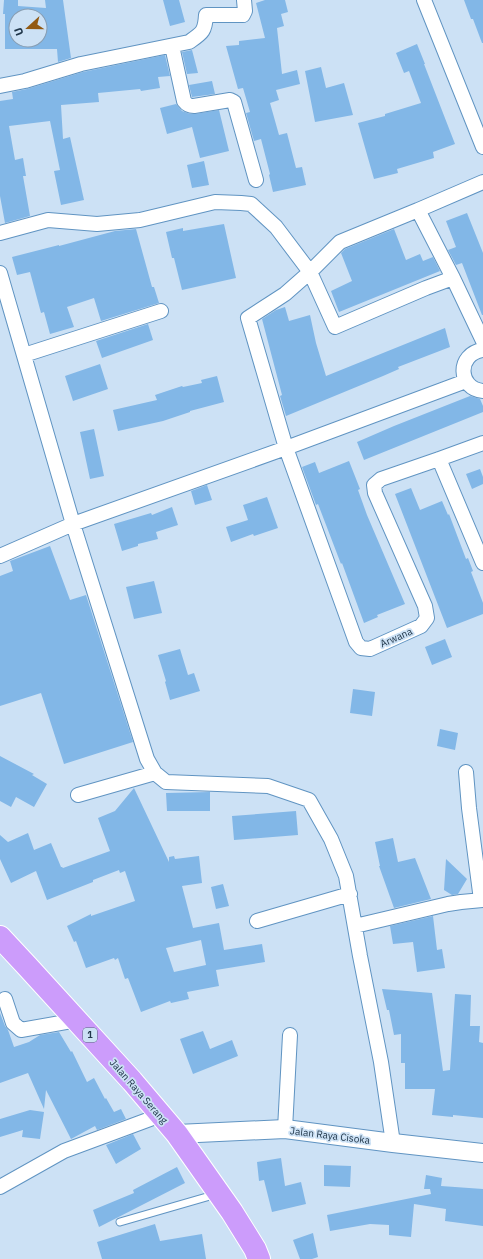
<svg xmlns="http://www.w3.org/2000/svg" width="483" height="1259" viewBox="0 0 483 1259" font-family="'IBM Plex Sans',sans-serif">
<rect width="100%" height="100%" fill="#cce1f5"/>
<path fill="#82b7e7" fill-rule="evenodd" d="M 4,0 L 18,0 L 18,6 L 46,8 L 45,0 L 63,0 L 71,58 L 58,62 L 57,49 L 5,49 L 5,14 L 3,14 ZM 16,16 L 40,16 L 40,40 L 16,40 Z
M 163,0 L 179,0 L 185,22 L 170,26 Z
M 265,0 L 285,0 L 288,12 L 281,14 L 284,26 L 277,28 L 282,74 L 297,70 L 300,84 L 276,90 L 279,100 L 270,103 L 279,135 L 287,133 L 296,168 L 302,167 L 306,185 L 273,192 L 269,175 L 270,174 L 261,139 L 254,141 L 246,113 L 250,112 L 243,88 L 238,89 L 226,46 L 239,45 L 239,41 L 265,38 L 256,3 Z
M 464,0 L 483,0 L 483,43 L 482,43 L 473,19 L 471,19 Z
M 417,44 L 425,64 L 424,64 L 455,144 L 433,152 L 434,158 L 397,169 L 398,173 L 374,179 L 358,123 L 385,116 L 385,114 L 421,103 L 409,71 L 404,73 L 396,53 Z
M 192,50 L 198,73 L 187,74 L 182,52 Z
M 165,55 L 170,76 L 158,77 L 160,88 L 141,91 L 140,89 L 98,93 L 99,102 L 61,105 L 63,139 L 70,137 L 84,200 L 61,205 L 54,171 L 60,170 L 50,121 L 9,126 L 15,160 L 23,158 L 26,176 L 23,176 L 30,216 L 5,223 L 0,196 L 0,101 L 13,99 L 12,92 L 27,89 L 83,72 Z
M 321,67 L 326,88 L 344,83 L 353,115 L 315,122 L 305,71 Z
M 212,81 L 215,94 L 192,97 L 189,85 Z
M 176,104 L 182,111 L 190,114 L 195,114 L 219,110 L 229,151 L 200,158 L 192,127 L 167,134 L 160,108 Z
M 204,161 L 209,185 L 192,188 L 187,165 Z
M 467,213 L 483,253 L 483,315 L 482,315 L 462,263 L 456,265 L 448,250 L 456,247 L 446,221 Z
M 224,224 L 236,278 L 182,290 L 174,258 L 172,258 L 166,232 L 183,228 L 183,231 Z
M 136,229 L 152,287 L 154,287 L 159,303 L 101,321 L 94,298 L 67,307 L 74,327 L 50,334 L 44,312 L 41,313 L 30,272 L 17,275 L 12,257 L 59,245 L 59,246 L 115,231 Z
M 394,229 L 406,260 L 420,254 L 423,261 L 433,257 L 440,271 L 339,312 L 331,291 L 352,281 L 341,253 L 345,249 Z
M 285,307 L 289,321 L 310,315 L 316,343 L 326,376 L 445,328 L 450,347 L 398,367 L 399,369 L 383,376 L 286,416 L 280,396 L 282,395 L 262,319 L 276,310 Z
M 148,324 L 153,340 L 102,358 L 96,341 Z
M 100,364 L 108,389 L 73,401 L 65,376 Z
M 217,376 L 224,402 L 190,411 L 190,412 L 163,421 L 118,431 L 113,410 L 157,400 L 155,395 L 182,386 L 183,387 L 202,383 L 201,380 Z
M 470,396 L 480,399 L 483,406 L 483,412 L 364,460 L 357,442 L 394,426 Z
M 94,429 L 104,476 L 90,479 L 80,432 Z
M 349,461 L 360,489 L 358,490 L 367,515 L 405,604 L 377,615 L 378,617 L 364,623 L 342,563 L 341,564 L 318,504 L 316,505 L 302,467 L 315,462 L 319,473 Z
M 480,469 L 483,477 L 483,484 L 472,489 L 466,474 Z
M 207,485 L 212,500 L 195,505 L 191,491 Z
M 411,488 L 420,510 L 442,501 L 448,515 L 449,514 L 466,559 L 468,558 L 473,571 L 471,572 L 483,603 L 483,614 L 447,628 L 395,494 Z
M 267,497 L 278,528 L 254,536 L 253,534 L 231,542 L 226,527 L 248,520 L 243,505 Z
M 172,507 L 178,525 L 156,532 L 158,539 L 138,544 L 138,546 L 122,551 L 114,524 L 151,513 L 152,515 Z
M 50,546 L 70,600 L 86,595 L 133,742 L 64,764 L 41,693 L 0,706 L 0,576 L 13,571 L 10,561 Z
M 154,581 L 162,613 L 134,619 L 126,587 Z
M 445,639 L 452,657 L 432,665 L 425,647 Z
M 180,649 L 188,675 L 194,673 L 200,691 L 170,700 L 165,682 L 166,681 L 158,655 Z
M 353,689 L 375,692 L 372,716 L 350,713 Z
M 440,729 L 458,733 L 455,750 L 437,746 Z
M 0,756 L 34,774 L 32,775 L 47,784 L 34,807 L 16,797 L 11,807 L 0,801 Z
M 134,788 L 169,862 L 169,857 L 174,856 L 175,859 L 199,856 L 202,883 L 182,886 L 193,928 L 219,923 L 224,950 L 262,944 L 265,962 L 216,970 L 219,986 L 187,992 L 189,999 L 171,1003 L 170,1001 L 141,1012 L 128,978 L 125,979 L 118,958 L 115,960 L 114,958 L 86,968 L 76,941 L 74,942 L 67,926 L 91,914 L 91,916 L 135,901 L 125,871 L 120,873 L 119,870 L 93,880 L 93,882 L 47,900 L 36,871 L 11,883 L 0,859 L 0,835 L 8,842 L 28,833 L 34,850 L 51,843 L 61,867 L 62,867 L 63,868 L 110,851 L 98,818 L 115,811 ZM 201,940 L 206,965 L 174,972 L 166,948 Z
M 210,792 L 210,811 L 167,811 L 166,793 Z
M 296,811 L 298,835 L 234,840 L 232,816 Z
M 393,838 L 398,862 L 415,858 L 431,899 L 394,908 L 379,866 L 380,866 L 375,842 Z
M 446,859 L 467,879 L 458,894 L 452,895 L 444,890 Z
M 223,884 L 229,906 L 216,909 L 211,887 Z
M 433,916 L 437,950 L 442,949 L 445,968 L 417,972 L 413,942 L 393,944 L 390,926 Z
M 382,989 L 432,993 L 443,1071 L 450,1070 L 455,994 L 471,995 L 470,1026 L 480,1026 L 479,1042 L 483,1043 L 483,1118 L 453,1115 L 453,1117 L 432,1115 L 435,1089 L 405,1089 L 405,1063 L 401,1063 L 401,1034 L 394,1035 L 389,1010 L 387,1010 Z
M 0,1013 L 5,1026 L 8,1030 L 14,1047 L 29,1042 L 40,1035 L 59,1032 L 71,1052 L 72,1051 L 87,1082 L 94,1078 L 105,1099 L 106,1098 L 114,1112 L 121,1109 L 126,1119 L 97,1130 L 95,1126 L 71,1139 L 46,1090 L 44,1109 L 28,1073 L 0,1083 Z
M 203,1031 L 210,1049 L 232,1040 L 238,1056 L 193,1074 L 180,1039 Z
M 30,1110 L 44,1112 L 40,1139 L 22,1137 L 23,1130 L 0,1137 L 0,1119 Z
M 133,1134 L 141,1149 L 116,1164 L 106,1145 Z
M 281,1158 L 285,1186 L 301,1182 L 306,1204 L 272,1212 L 264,1180 L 259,1181 L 257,1162 Z
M 324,1165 L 351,1166 L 350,1187 L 324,1186 Z
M 177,1167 L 185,1183 L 99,1227 L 93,1210 L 134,1193 L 133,1190 Z
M 426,1175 L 442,1178 L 441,1186 L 483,1189 L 483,1226 L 445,1221 L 446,1209 L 414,1204 L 411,1237 L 389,1235 L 389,1225 L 370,1224 L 330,1231 L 327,1215 L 431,1194 L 430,1189 L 424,1189 Z
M 155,1224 L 160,1241 L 202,1234 L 206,1259 L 102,1259 L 97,1242 Z
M 313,1233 L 318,1257 L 312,1259 L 300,1259 L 293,1240 Z"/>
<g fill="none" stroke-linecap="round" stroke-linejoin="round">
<g stroke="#6094c2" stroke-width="9">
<path id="service" d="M 120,1222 L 217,1194"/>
</g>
<g stroke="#6094c2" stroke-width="16">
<path id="minor" d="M 424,0 L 483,147
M 172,46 L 184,101 C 187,105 189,106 194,106 L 230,100 L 234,102 L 256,180
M 0,86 L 25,81 L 81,64 L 189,42 C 202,33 205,32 206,15 L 243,15 L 245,11 L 244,0
M 483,182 L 418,210 L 453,278 L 483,341
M 418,210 L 340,242 L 310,272 L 285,294 L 248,318 L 286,448 L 356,642 L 361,648 L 370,649 L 421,626 L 427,618 L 425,606 L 375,493 L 374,485 L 381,479 L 439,459 L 483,443
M 0,233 L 48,220 L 97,224 L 140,220 L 215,202 L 241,203 L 251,204 L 276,227 L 310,272 L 335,327 L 426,288 L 453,278
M 0,273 L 73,524 L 147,759 L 155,773 L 166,782 L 268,786 L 309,800 L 331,839 L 346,876 L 360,956 L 381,1062 L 393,1143
M 483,350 C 456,354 458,389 483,391
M 24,355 L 161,311
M 439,459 L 483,563
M 0,556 L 73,524 L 286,448 L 466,381
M 466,772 L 469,808 L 481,900
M 78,795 L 155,773
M 257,921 L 350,894
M 355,926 L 448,904 L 461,902 L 483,900
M 5,999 L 13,1023 L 21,1030 L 77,1020
M 285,1129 L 290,1035
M 0,1187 L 64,1151 L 161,1115"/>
</g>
<g stroke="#6094c2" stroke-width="20">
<path id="tertiary" d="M 177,1134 L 285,1129 L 393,1143 L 483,1153"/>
</g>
<g stroke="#fff" stroke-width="24">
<path id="trunk" d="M 0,937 L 27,966 L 132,1081 L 177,1134 L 232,1212 L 255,1249 L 259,1259"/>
</g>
<use href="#service" stroke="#fff" stroke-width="7"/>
<use href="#minor" stroke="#fff" stroke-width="14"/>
<use href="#tertiary" stroke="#fff" stroke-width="18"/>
<use href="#trunk" stroke="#cc9cfb" stroke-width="22"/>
</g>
<g text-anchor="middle" stroke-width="3.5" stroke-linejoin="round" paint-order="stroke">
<rect fill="#cce1f5" stroke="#546a7d" stroke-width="1" x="83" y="1028" width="14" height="14" rx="3"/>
<g font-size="9" font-weight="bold" fill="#21374a">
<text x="90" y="1038">1</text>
</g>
<g font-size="10" fill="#21374a" stroke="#cce1f5">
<text transform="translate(396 637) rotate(-24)" y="4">Arwana</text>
<text transform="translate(139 1091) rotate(49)" y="4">Jalan Raya Serang</text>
<text transform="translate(330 1135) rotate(7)" y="4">Jalan Raya Cisoka</text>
</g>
</g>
<g transform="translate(28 28) rotate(249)"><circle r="19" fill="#cce1f5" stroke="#889db1"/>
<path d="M0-3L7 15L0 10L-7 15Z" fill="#925a13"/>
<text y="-6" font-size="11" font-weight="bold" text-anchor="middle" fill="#21374a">U</text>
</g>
</svg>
